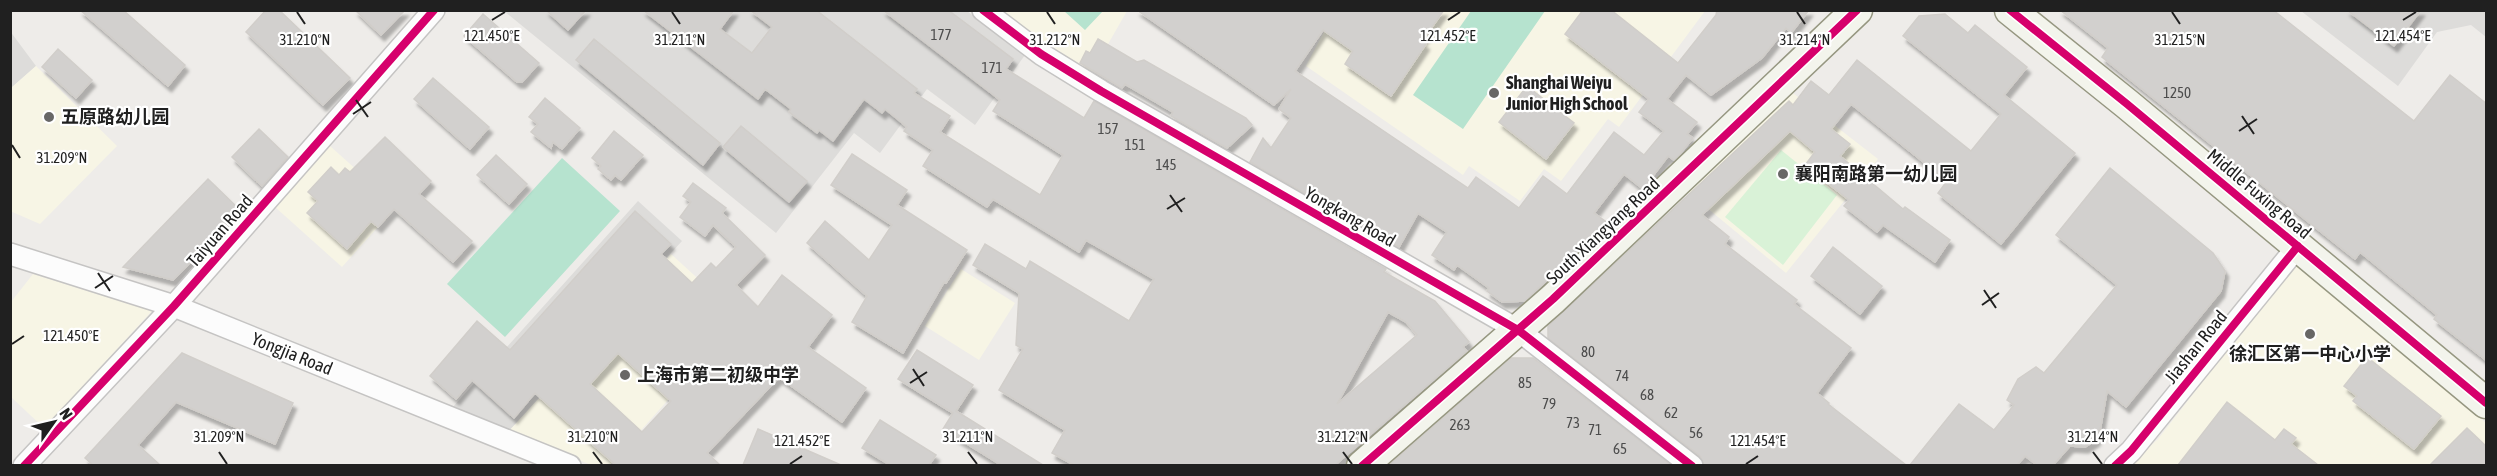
<svg xmlns="http://www.w3.org/2000/svg" width="2497" height="476" viewBox="0 0 2497 476" font-family="'Asap Condensed','Noto Sans SC',sans-serif">
<defs>
<filter id="shadow"><feDropShadow dx="3.5" dy="6" stdDeviation="1.5" flood-color="#0004"/></filter>
</defs>
<rect width="100%" height="100%" fill="#eeece9"/>
<path fill="#dddcda" d="M 504,11 L 967,11 L 1025,55 L 975,125 L 927,89 L 880,153 L 854,133 L 776,233 Z
M 2301,11 L 2486,11 L 2486,37 L 2471,25 L 2437,32 L 2398,86 Z
M 10,31 L 36,66 L 11,88 L 10,88 Z
M 638,201 L 682,241 L 509,431 L 452,408 Z"/>
<path fill="#f7f5e5" d="M 1003,11 L 1127,11 L 1092,72 L 1047,45 Z
M 1335,11 L 1705,11 L 1619,127 L 1608,119 L 1561,181 L 1544,169 L 1520,201 L 1469,166 L 1463,175 L 1306,66 Z
M 36,66 L 117,146 L 40,224 L 10,211 L 11,88 Z
M 1789,90 L 1878,159 L 1786,273 L 1684,189 Z
M 330,146 L 397,206 L 342,267 L 275,207 Z
M 671,254 L 741,318 L 610,465 L 591,465 L 509,431 Z
M 2296,262 L 2486,423 L 2486,465 L 2130,465 L 2158,439 Z
M 961,269 L 1015,303 L 979,360 L 925,326 Z
M 33,274 L 152,311 L 44,428 L 11,397 L 11,302 Z"/>
<path fill="#d9f2d7" d="M 1781,150 L 1837,195 L 1783,265 L 1725,217 Z"/>
<path fill="#b6e3cf" d="M 1064,11 L 1103,11 L 1085,30 Z
M 1471,11 L 1545,11 L 1463,129 L 1413,95 Z
M 562,158 L 620,211 L 505,337 L 447,284 Z"/>
<path fill="#d2d0ce" stroke="#d1ceca" stroke-width="1.5" fill-rule="evenodd" filter="url(#shadow)" d="M 80,10 L 123,10 L 185,65 L 168,86 Z
M 266,10 L 279,10 L 350,78 L 323,105 L 246,32 Z
M 355,10 L 405,10 L 381,35 Z
M 546,10 L 586,10 L 568,30 Z
M 643,10 L 734,10 L 720,29 L 752,53 L 772,27 L 750,10 L 816,10 L 917,89 L 914,93 L 950,116 L 940,132 L 1040,195 L 1063,155 L 993,111 L 1000,100 L 883,10 L 948,10 L 1013,59 L 1006,69 L 1084,118 L 1094,101 L 1386,269 L 1384,272 L 1435,301 L 1469,342 L 1463,347 L 1467,351 L 1335,465 L 1074,465 L 1052,453 L 1065,430 L 999,390 L 1023,349 L 1016,345 L 1019,293 L 973,265 L 985,244 L 1026,269 L 1030,261 L 1129,321 L 1154,279 L 1086,240 L 1079,252 L 993,199 L 987,207 L 923,166 L 933,150 L 904,131 L 907,127 L 885,109 L 882,113 L 864,99 L 833,141 L 819,130 L 817,133 L 789,112 L 791,109 L 765,89 L 758,99 ZM 1388,312 L 1406,322 L 1417,335 L 1337,404 Z
M 1137,10 L 1444,10 L 1422,41 L 1426,44 L 1391,96 L 1345,64 L 1353,51 L 1323,30 L 1295,71 L 1468,188 L 1476,177 L 1519,208 L 1543,176 L 1567,194 L 1614,132 L 1644,155 L 1664,131 L 1639,112 L 1649,99 L 1565,34 L 1583,10 L 1611,10 L 1678,63 L 1716,15 L 1717,10 L 1809,10 L 1791,33 L 1786,28 L 1762,58 L 1711,95 L 1686,75 L 1667,99 L 1697,122 L 1687,134 L 1693,138 L 1680,154 L 1674,160 L 1668,156 L 1643,189 L 1624,174 L 1594,213 L 1608,223 L 1525,301 L 1502,302 L 1487,291 L 1489,288 L 1457,265 L 1454,270 L 1432,255 L 1447,232 L 1418,213 L 1399,247 L 1250,162 L 1263,138 L 1271,148 L 1291,118 L 1279,109 L 1291,89 L 1274,105 Z
M 2060,10 L 2273,10 L 2414,121 L 2450,75 L 2487,104 L 2487,361 L 2434,319 L 2437,315 L 2360,252 L 2355,259 L 2102,57 L 2108,48 Z
M 2347,10 L 2421,10 L 2394,46 Z
M 483,14 L 539,63 L 522,82 L 517,82 L 464,36 Z
M 1945,14 L 1968,33 L 1975,25 L 2027,67 L 2004,95 L 2075,153 L 2001,244 L 1938,193 L 1947,181 L 1851,104 L 1831,129 L 1850,144 L 1840,156 L 1903,209 L 1905,207 L 1950,240 L 1935,262 L 1883,225 L 1877,232 L 1844,206 L 1849,200 L 1805,165 L 1815,152 L 1790,131 L 1702,215 L 1729,237 L 1725,244 L 1797,300 L 1794,304 L 1851,348 L 1817,393 L 1829,403 L 1828,404 L 1906,465 L 1704,465 L 1700,456 L 1548,338 L 1548,326 L 1789,101 L 1793,105 L 1811,81 L 1829,95 L 1857,60 L 1971,151 L 2001,114 L 1903,36 L 1919,16 Z
M 594,39 L 720,143 L 703,165 L 576,60 Z
M 1098,39 L 1137,62 L 1144,60 L 1246,118 L 1252,125 L 1227,148 L 1171,116 L 1173,112 L 1125,84 L 1122,88 L 1080,63 L 1086,51 L 1090,53 Z
M 58,49 L 92,80 L 76,98 L 42,67 Z
M 433,78 L 489,127 L 470,149 L 414,99 Z
M 1527,86 L 1574,123 L 1546,159 L 1499,122 Z
M 545,98 L 580,128 L 562,149 L 553,142 L 551,148 L 531,132 L 538,124 L 529,117 Z
M 741,126 L 807,181 L 789,202 L 723,147 Z
M 259,129 L 288,157 L 262,186 L 232,157 Z
M 614,131 L 643,155 L 621,180 L 615,175 L 611,180 L 598,169 L 601,166 L 592,158 Z
M 385,137 L 431,181 L 419,194 L 472,241 L 453,262 L 394,209 L 378,227 L 371,221 L 347,249 L 307,213 L 318,201 L 308,192 L 331,167 L 339,175 L 345,168 L 350,172 Z
M 852,154 L 907,190 L 897,205 L 967,250 L 946,283 L 944,282 L 903,353 L 852,322 L 867,296 L 807,243 L 825,221 L 869,260 L 892,225 L 831,185 Z
M 496,155 L 527,184 L 509,204 L 477,175 Z
M 2110,168 L 2213,253 L 2225,271 L 2221,291 L 2126,407 L 2107,391 L 2100,431 L 2096,440 L 2085,447 L 2070,446 L 2053,465 L 2037,465 L 2025,456 L 2017,465 L 1910,465 L 1959,404 L 1994,430 L 2014,405 L 2007,400 L 2018,379 L 2036,367 L 2044,373 L 2117,285 L 2056,235 Z
M 208,179 L 241,211 L 173,280 L 123,267 Z
M 693,183 L 726,208 L 722,213 L 765,255 L 736,285 L 758,307 L 782,275 L 832,315 L 808,347 L 866,388 L 842,422 L 780,378 L 782,374 L 707,453 L 720,465 L 616,465 L 535,393 L 514,418 L 472,380 L 456,399 L 430,376 L 477,321 L 510,350 L 635,211 L 671,244 L 661,254 L 692,283 L 711,263 L 716,268 L 736,247 L 713,225 L 705,236 L 680,217 L 691,202 L 683,196 ZM 618,353 L 671,401 L 642,432 L 590,384 Z
M 1833,247 L 1882,286 L 1860,314 L 1811,276 Z
M 917,350 L 973,385 L 956,411 L 1043,465 L 1001,465 L 943,429 L 953,413 L 898,379 Z
M 182,353 L 293,403 L 275,444 L 176,402 L 138,445 L 160,465 L 93,465 L 85,458 Z
M 2367,357 L 2441,416 L 2414,449 L 2353,401 L 2357,396 L 2344,386 Z
M 1511,358 L 1533,358 L 1671,465 L 1389,465 Z
M 2227,402 L 2275,440 L 2284,429 L 2296,438 L 2291,444 L 2318,465 L 2178,465 Z
M 880,420 L 936,455 L 929,465 L 890,465 L 862,448 Z
M 2467,428 L 2487,447 L 2487,465 L 2430,465 Z
M 758,429 L 841,465 L 743,465 Z"/>
<g fill="none" stroke-linecap="round" stroke-linejoin="round">
<g stroke="#c5c4c3" stroke-width="24">
<path id="street" d="M 983,10 L 1041,54 L 1101,91 L 1518,330 L 1692,466
M 10,254 L 174,306 L 570,466
M 24,466 L 174,306 L 434,10
M 2115,466 L 2131,451 L 2298,246"/>
</g>
<g stroke="#969781" stroke-width="33">
<path id="secondary" d="M 2010,10 L 2127,104 L 2486,403
M 1362,466 L 1553,299 L 1857,10"/>
</g>
<use href="#street" stroke="#fcfcfc" stroke-width="21"/>
<use href="#secondary" stroke="#f3f4ec" stroke-width="30"/>
<g stroke="#fff" stroke-width="11">
<path id="cycleway" d="M 983,10 L 1041,54 L 1101,91 L 1518,330 L 1692,466
M 2010,10 L 2127,104 L 2486,403
M 24,466 L 174,306 L 434,10
M 1362,466 L 1553,299 L 1857,10
M 2115,466 L 2131,451 L 2298,246"/>
</g>
<use href="#cycleway" stroke="#d6006c" stroke-width="8"/>
</g>
<path fill="none" stroke="#202020" stroke-width="2" d="M 297,12 L 305,24M 672,12 L 680,24M 1047,12 L 1055,24M 1797,12 L 1805,24M 2172,12 L 2180,24M 492,20 L 505,12M 1448,20 L 1460,12M 2403,20 L 2416,12M 356,100 L 368,117M 353,114 L 371,102M 2242,116 L 2254,134M 2239,131 L 2257,119M 12,145 L 20,158M 1170,195 L 1182,212M 1167,209 L 1185,198M 98,273 L 110,291M 95,288 L 113,276M 1984,290 L 1996,308M 1982,305 L 1999,293M 12,344 L 24,336M 913,369 L 924,386M 910,383 L 927,372M 219,452 L 227,464M 593,452 L 602,464M 968,452 L 977,464M 1343,452 L 1352,464M 2093,452 L 2102,464M 790,464 L 802,456M 1746,464 L 1758,456"/>
<g fill="#686766" stroke="#fff" stroke-width="2">
<circle cx="1494" cy="93" r="6"/>
<circle cx="49" cy="117" r="6"/>
<circle cx="1783" cy="174" r="6"/>
<circle cx="2310" cy="334" r="6"/>
<circle cx="625" cy="375" r="6"/>
</g>
<g text-anchor="middle" stroke-width="4.5" stroke-linejoin="round" paint-order="stroke">
<g font-size="15" fill="#4c4c4c">
<text x="941" y="40">177</text>
<text x="992" y="73">171</text>
<text x="2177" y="98">1250</text>
<text x="1108" y="134">157</text>
<text x="1135" y="150">151</text>
<text x="1166" y="170">145</text>
<text x="1588" y="357">80</text>
<text x="1622" y="381">74</text>
<text x="1525" y="388">85</text>
<text x="1647" y="400">68</text>
<text x="1549" y="409">79</text>
<text x="1671" y="418">62</text>
<text x="1573" y="428">73</text>
<text x="1460" y="430">263</text>
<text x="1595" y="435">71</text>
<text x="1696" y="438">56</text>
<text x="1620" y="454">65</text>
</g>
<g font-size="18" font-weight="bold" fill="#202020" stroke="#fff" text-anchor="start">
<text x="1506" y="89">Shanghai Weiyu<tspan x="1506" dy="21">Junior High School</tspan></text>
<text x="61" y="123">五原路幼儿园</text>
<text x="1795" y="180">襄阳南路第一幼儿园</text>
<text x="2310" y="360" text-anchor="middle">徐汇区第一中心小学</text>
<text x="637" y="381">上海市第二初级中学</text>
</g>
<g font-size="18" fill="#202020" stroke="#fff">
<text transform="translate(2259 194) rotate(40)" y="6">Middle Fuxing Road</text>
<text transform="translate(1350 217) rotate(30)" y="6">Yongkang Road</text>
<text transform="translate(220 231) rotate(-49)" y="6">Taiyuan Road</text>
<text transform="translate(1603 231) rotate(-43)" y="6">South Xiangyang Road</text>
<text transform="translate(2196 347) rotate(-51)" y="6">Jiashan Road</text>
<text transform="translate(292 354) rotate(22)" y="6">Yongjia Road</text>
</g>
</g>
<g font-size="15" text-anchor="middle" fill="#202020" stroke="#fff" stroke-width="4.5" stroke-linejoin="round" paint-order="stroke">
<text x="492" y="41">121.450°E</text>
<text x="2403" y="41">121.454°E</text>
<text x="1448" y="41">121.452°E</text>
<text x="1805" y="45">31.214°N</text>
<text x="2180" y="45">31.215°N</text>
<text x="305" y="45">31.210°N</text>
<text x="680" y="45">31.211°N</text>
<text x="1055" y="45">31.212°N</text>
<text x="62" y="163">31.209°N</text>
<text x="71" y="341">121.450°E</text>
<text x="219" y="442">31.209°N</text>
<text x="593" y="442">31.210°N</text>
<text x="968" y="442">31.211°N</text>
<text x="1343" y="442">31.212°N</text>
<text x="2093" y="442">31.214°N</text>
<text x="802" y="446">121.452°E</text>
<text x="1758" y="446">121.454°E</text>
</g>
<rect width="2497" height="476" fill="none" stroke="#202020" stroke-width="24"/>
<g transform="translate(54 422) rotate(56)" stroke="#ffffff" stroke-width="4.5" paint-order="stroke">
<path d="M0-4.5L10 22L0 15L-10 22Z" fill="#202020"/>
<text y="-9" font-size="16" font-weight="bold" text-anchor="middle" fill="#202020">N</text>
</g>
</svg>
